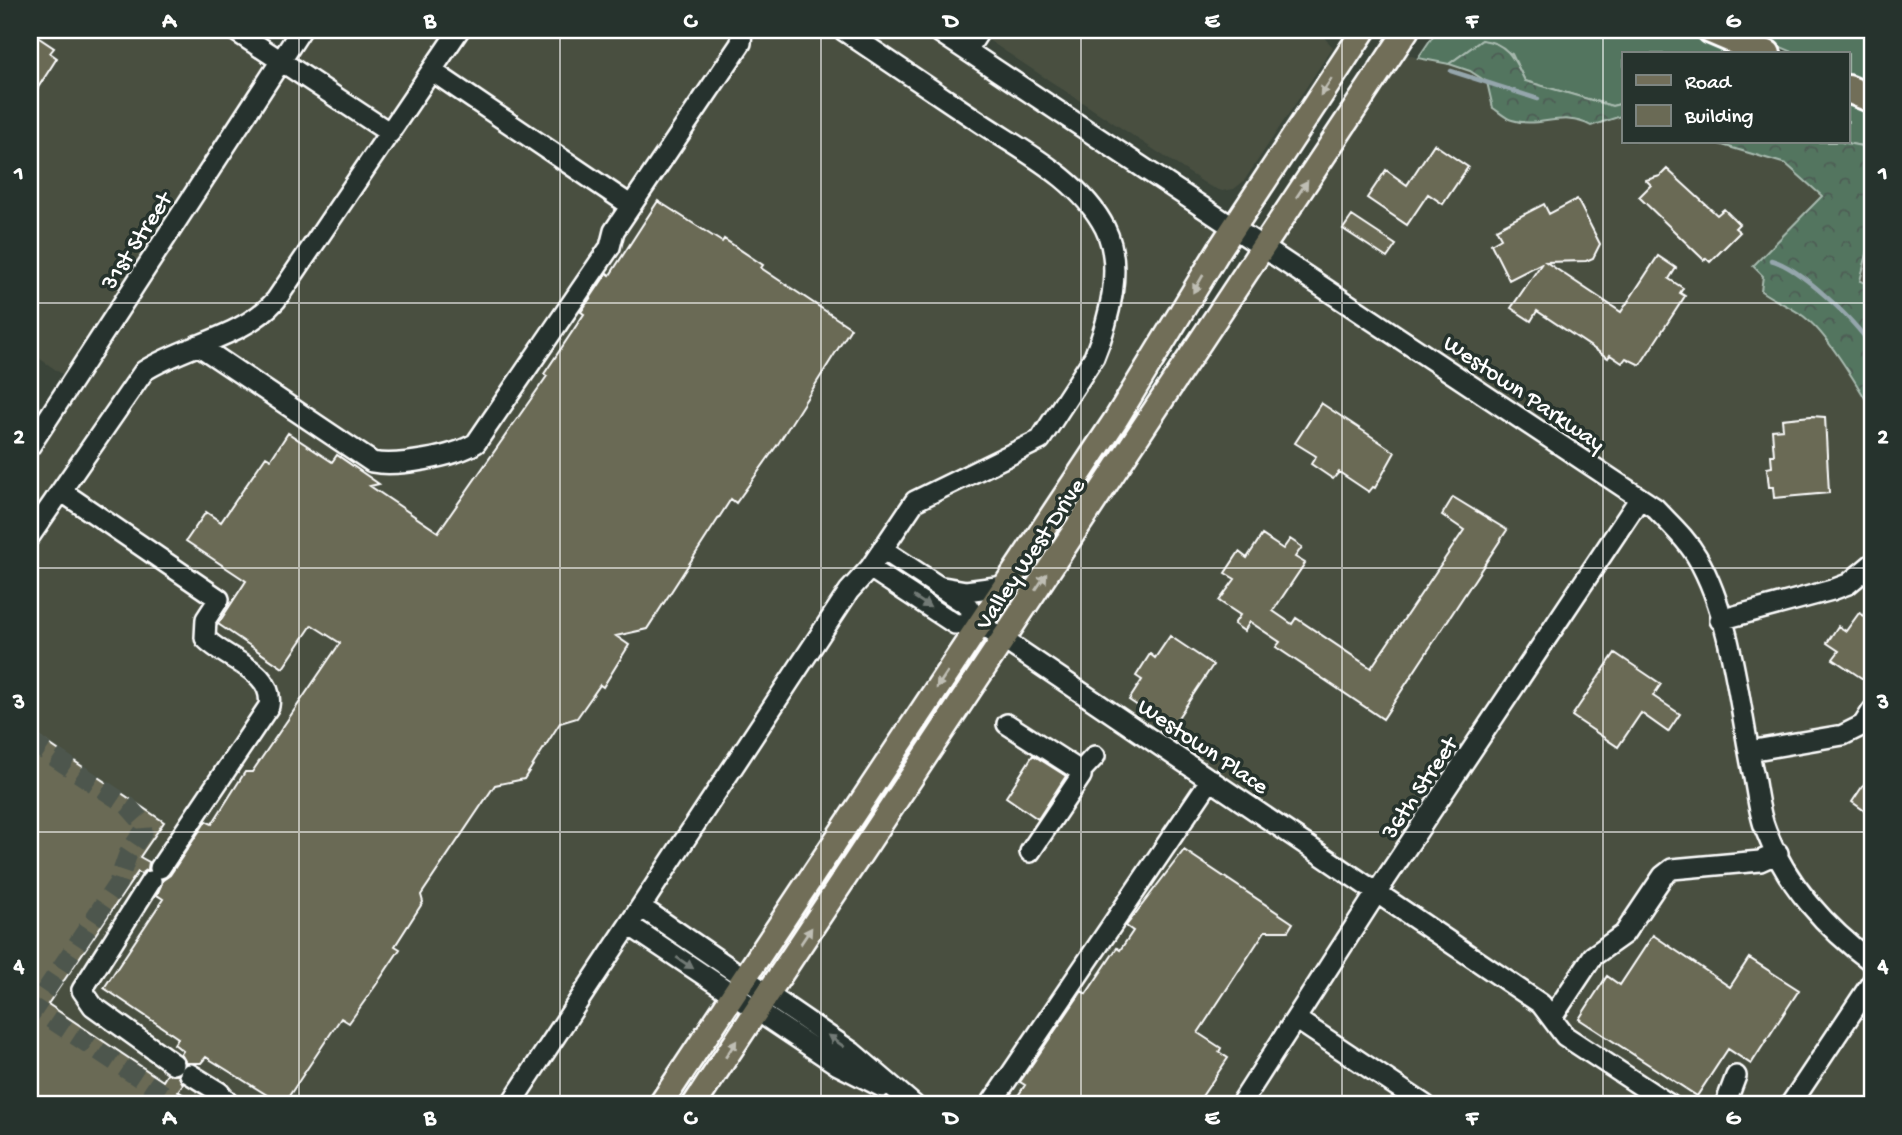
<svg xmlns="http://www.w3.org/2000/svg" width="1902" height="1135" viewBox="0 0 1902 1135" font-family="'Gochi Hand',sans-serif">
<defs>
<pattern id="forest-crowns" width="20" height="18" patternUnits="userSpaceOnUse" patternTransform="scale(1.75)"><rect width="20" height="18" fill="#52755f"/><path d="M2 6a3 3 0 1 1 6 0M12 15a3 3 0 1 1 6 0" fill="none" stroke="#4e5c54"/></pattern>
</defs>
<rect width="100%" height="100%" fill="#3a4439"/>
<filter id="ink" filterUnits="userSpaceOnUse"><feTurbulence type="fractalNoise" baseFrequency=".0143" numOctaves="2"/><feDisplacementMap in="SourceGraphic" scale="14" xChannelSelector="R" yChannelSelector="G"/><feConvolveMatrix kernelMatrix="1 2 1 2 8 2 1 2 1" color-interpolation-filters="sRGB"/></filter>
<g filter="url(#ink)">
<path fill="#484f41" d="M 30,30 L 234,30 L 280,59 L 299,30 L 936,30 L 1234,226 L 660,1105 L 30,1105 L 30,446 L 72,381 L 30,352 Z
M 973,30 L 1317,30 L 1333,47 L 1244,181 L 1234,189 L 1222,191 L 1209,186 Z
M 1393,52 L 1525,81 L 1624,110 L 1624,142 L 1732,142 L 1872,183 L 1872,1105 L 694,1105 Z"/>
<path fill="#52755f" stroke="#a8baaf" stroke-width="2" d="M 1437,30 L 1679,30 L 1734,54 L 1624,54 L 1624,103 L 1612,106 L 1525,81 L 1512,54 L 1482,40 L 1449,64 L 1418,58 Z
M 1742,30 L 1872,30 L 1872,87 L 1848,77 L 1848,54 L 1797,54 Z
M 1848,102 L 1872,112 L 1872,148 L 1841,142 L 1848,142 Z"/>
<path fill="url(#forest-crowns)" stroke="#a8baaf" stroke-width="2" d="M 1482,40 C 1508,43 1514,59 1525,81 L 1612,106 L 1624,103 L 1624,115 L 1591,126 C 1563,110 1538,129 1512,120 C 1506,119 1498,111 1493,108 L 1487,82 L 1470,71 L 1449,64 Z
M 1712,142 L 1841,142 L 1872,148 L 1872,235 L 1860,281 L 1868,284 L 1872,296 L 1872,410 C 1858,386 1829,337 1808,320 C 1795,308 1776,302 1761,291 L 1763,276 L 1753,266 L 1822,196 L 1786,164 Z"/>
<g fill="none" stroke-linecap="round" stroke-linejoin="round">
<path stroke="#95a6ac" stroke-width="4.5" d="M 1451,71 L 1538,99
M 1771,260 C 1801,268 1854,320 1872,347"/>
</g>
<path fill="#6a6a55" stroke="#fff" stroke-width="2" d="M 30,32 L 54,48 L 50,53 L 57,58 L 30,100 Z
M 1434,144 L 1468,167 L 1443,204 L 1428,194 L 1407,225 L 1367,198 L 1386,170 L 1407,185 Z
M 1667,169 L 1717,215 L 1724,209 L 1739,224 L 1735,228 L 1740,232 L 1710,262 L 1706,258 L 1704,260 L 1639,197 L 1651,185 L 1646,180 L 1660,176 Z
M 1577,199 L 1600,244 L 1593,258 L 1586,261 L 1546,262 L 1621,312 L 1658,256 L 1676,268 L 1669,279 L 1683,288 L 1680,293 L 1685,296 L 1640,365 L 1626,358 L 1622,363 L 1610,355 L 1608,358 L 1537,311 L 1531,321 L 1511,308 L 1542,263 L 1509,280 L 1491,244 L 1501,238 L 1496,229 L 1544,204 L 1549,214 Z
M 658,201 L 722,242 L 724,239 L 763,265 L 761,268 L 851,328 L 778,444 L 736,503 L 731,499 L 647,629 L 616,636 L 629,645 L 603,687 L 600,685 L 577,718 L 560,723 L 524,779 L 495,785 L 421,895 L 423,902 L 395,946 L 400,949 L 376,985 L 349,1023 L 341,1018 L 283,1105 L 206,1057 L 201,1063 L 186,1063 L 181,1054 L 183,1051 L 174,1044 L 178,1038 L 104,988 L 163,899 L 157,895 L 163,880 L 170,875 L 206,821 L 212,824 L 245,772 L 252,772 L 340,643 L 312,625 L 283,668 L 218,624 L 246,581 L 186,541 L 206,512 L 221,522 L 266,456 L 271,459 L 288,433 L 332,462 L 337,455 L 379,484 L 370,486 L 438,532 L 547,376 L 544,374 L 584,314 L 581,312 L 607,273 L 610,275 Z
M 1352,216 L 1396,245 L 1387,258 L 1343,229 Z
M 1321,403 L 1395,452 L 1375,488 L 1373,487 L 1369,492 L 1339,472 L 1333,479 L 1311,464 L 1316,456 L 1295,443 Z
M 1811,416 L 1825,417 L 1829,493 L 1774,498 L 1773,487 L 1769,487 L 1767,468 L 1772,467 L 1771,455 L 1774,455 L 1772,430 L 1783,429 L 1782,419 Z
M 1453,497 L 1507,530 L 1383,719 L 1276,647 L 1280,642 L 1250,622 L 1244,631 L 1234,624 L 1240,615 L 1219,601 L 1235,579 L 1225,573 L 1239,552 L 1247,558 L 1262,535 L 1283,549 L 1290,539 L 1302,547 L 1295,557 L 1305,563 L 1273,611 L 1292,624 L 1296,618 L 1371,668 L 1464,530 L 1442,515 Z
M 1859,613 L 1872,620 L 1872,675 L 1868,672 L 1863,679 L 1833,659 L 1839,651 L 1827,643 L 1838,626 L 1846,631 Z
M 1170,636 L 1213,665 L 1171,728 L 1129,700 L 1142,680 L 1136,676 L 1150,654 L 1155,658 Z
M 1615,653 L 1661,684 L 1653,696 L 1680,714 L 1668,732 L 1641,713 L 1618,747 L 1572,716 Z
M 30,731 L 164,822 L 140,857 L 149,862 L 148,869 L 141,874 L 138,872 L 48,1004 L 163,1081 L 167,1074 L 178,1075 L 183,1084 L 178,1091 L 199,1105 L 30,1105 Z
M 1033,755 L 1066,776 L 1038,819 L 1006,797 Z
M 1872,772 L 1872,816 L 1852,802 Z
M 1184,850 L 1293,923 L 1288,931 L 1265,931 L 1198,1033 L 1221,1048 L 1219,1052 L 1228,1058 L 1196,1105 L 1012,1105 L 1025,1085 L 1020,1082 L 1082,991 L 1086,994 L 1117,948 L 1120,950 L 1133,931 L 1126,926 Z
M 1653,935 L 1730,987 L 1749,958 L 1799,990 L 1751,1064 L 1728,1049 L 1697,1096 L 1579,1019 L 1607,976 L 1620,985 Z"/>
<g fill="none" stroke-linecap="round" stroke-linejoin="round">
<path stroke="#4e574d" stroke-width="19" stroke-dasharray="19 10" stroke-linecap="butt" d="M 30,741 L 128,806 L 142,822 L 143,832 L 128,854 L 118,883 L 34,1008 L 180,1105"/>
<g stroke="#fff" stroke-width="24">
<path id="minor" d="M 234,30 L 390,133
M 936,30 L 1655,508 C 1670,524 1686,538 1697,557 C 1731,615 1739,703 1752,768 C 1757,788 1758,812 1766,831 C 1786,884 1827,929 1872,962
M 967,50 L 980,30
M 432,71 L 630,205
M 198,345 L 372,462 C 397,467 454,457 476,443 L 610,247 L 614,231 L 741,43 L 742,30
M 30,446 L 301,30
M 61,491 L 219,599 L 206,619 L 205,638 C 225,660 275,670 269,706 L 160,868
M 30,536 L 144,371 C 186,344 242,338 276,300 L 459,30
M 882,549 L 967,605 L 979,623 L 1541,1004 L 1565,1036 L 1670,1105
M 870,568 L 955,624 L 979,623
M 943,587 L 966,591 L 1004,586
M 1720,620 L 1832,590 L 1848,584 L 1872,564
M 1007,724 L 1077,769 L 1081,776 L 1030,852
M 1749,751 L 1843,735 L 1863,725 L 1872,711
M 1080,772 L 1095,756
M 151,881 L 82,990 L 93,1006 L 174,1064
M 641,907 L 852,1052 L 914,1105
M 629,925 L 838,1065 L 882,1087
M 1553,1016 L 1593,956 L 1624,934 L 1663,876 L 1672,869 L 1760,861 L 1778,853
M 1296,1019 L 1425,1105
M 190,1074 L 219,1092 L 230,1105
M 510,1105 L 849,591 L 870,568 L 915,501 L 1040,440 L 1094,357 C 1109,321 1124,266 1105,228 C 1080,178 1019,149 975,119 C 931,89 887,60 843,30
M 990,1105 L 1211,779
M 1240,1105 L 1377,892 L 1640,498
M 1725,1105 L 1736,1076
M 1790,1105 L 1872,982"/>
</g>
<g stroke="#fff" stroke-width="28">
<path id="major" d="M 660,1105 L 1116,419 L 1219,250 L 1364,30
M 694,1105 L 1407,30"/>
</g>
<g stroke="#fff" stroke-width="32">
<path id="highway" d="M 1711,30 L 1767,54
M 1848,89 L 1872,99"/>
</g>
<use href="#minor" stroke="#26332d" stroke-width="19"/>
<use href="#major" stroke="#716e59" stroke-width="23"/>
<use href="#highway" stroke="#716e59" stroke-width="26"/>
</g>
<defs><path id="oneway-solid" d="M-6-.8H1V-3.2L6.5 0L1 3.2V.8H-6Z" transform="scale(1.75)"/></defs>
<g fill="#bfbeb4">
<use href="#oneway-solid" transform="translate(1326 87) rotate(124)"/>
<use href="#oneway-solid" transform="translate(1302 189) rotate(-56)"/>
<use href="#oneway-solid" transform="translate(1198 284) rotate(120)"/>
<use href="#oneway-solid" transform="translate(1041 582) rotate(-56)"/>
<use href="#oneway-solid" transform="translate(942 680) rotate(124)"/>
<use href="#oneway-solid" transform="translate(806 936) rotate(-56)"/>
<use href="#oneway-solid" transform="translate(731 1049) rotate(-57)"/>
</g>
<g fill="#727a76">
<use href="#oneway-solid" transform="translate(922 602) rotate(33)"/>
<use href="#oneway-solid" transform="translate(685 963) rotate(34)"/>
<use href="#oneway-solid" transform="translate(836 1041) rotate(-145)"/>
</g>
</g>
<path fill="none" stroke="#fff" stroke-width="2" stroke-opacity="0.55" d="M 299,30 L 299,1105M 560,30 L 560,1105M 821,30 L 821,1105M 1081,30 L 1081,1105M 1342,30 L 1342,1105M 1603,30 L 1603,1105M 30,303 L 1872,303M 30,568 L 1872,568M 30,832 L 1872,832"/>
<g text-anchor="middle" stroke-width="7" stroke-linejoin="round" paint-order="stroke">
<g font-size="24" fill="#fff" stroke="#26332d">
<text transform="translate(135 240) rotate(-57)" y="8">31st Street</text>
<text transform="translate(1525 392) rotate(34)" y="8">Westown Parkway</text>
<text transform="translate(1029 553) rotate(-56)" y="8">Valley West Drive</text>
<text transform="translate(1204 745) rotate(34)" y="8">Westown Place</text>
<text transform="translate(1418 787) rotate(-56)" y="8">36th Street</text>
</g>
</g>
<rect width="1902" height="1135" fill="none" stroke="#26332d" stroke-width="77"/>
<rect x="1622" y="52" width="228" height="91" fill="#26332d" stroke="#7d8581" stroke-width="2"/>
<rect x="1636" y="75" width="35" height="10" fill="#716e59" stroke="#7d8581" stroke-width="2"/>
<text x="1685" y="88" font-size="21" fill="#ffffff">Road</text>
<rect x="1636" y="105" width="35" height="21" fill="#6a6a55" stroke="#7d8581" stroke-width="2"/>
<text x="1685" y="122" font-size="21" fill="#ffffff">Building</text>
<rect x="38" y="38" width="1826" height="1058" fill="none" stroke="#fff" stroke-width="2.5"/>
<g font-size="23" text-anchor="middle" font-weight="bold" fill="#fff">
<text x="169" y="27">A</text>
<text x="430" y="27">B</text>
<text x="690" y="27">C</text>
<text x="951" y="27">D</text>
<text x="1212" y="27">E</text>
<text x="1472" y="27">F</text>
<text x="1733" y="27">G</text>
<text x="19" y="179">1</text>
<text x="1883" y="179">1</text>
<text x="19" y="443">2</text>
<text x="1883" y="443">2</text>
<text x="19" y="708">3</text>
<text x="1883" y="708">3</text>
<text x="19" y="972">4</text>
<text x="1883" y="972">4</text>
<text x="169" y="1124">A</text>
<text x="430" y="1124">B</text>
<text x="690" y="1124">C</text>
<text x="951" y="1124">D</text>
<text x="1212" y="1124">E</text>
<text x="1472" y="1124">F</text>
<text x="1733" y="1124">G</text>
</g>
</svg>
